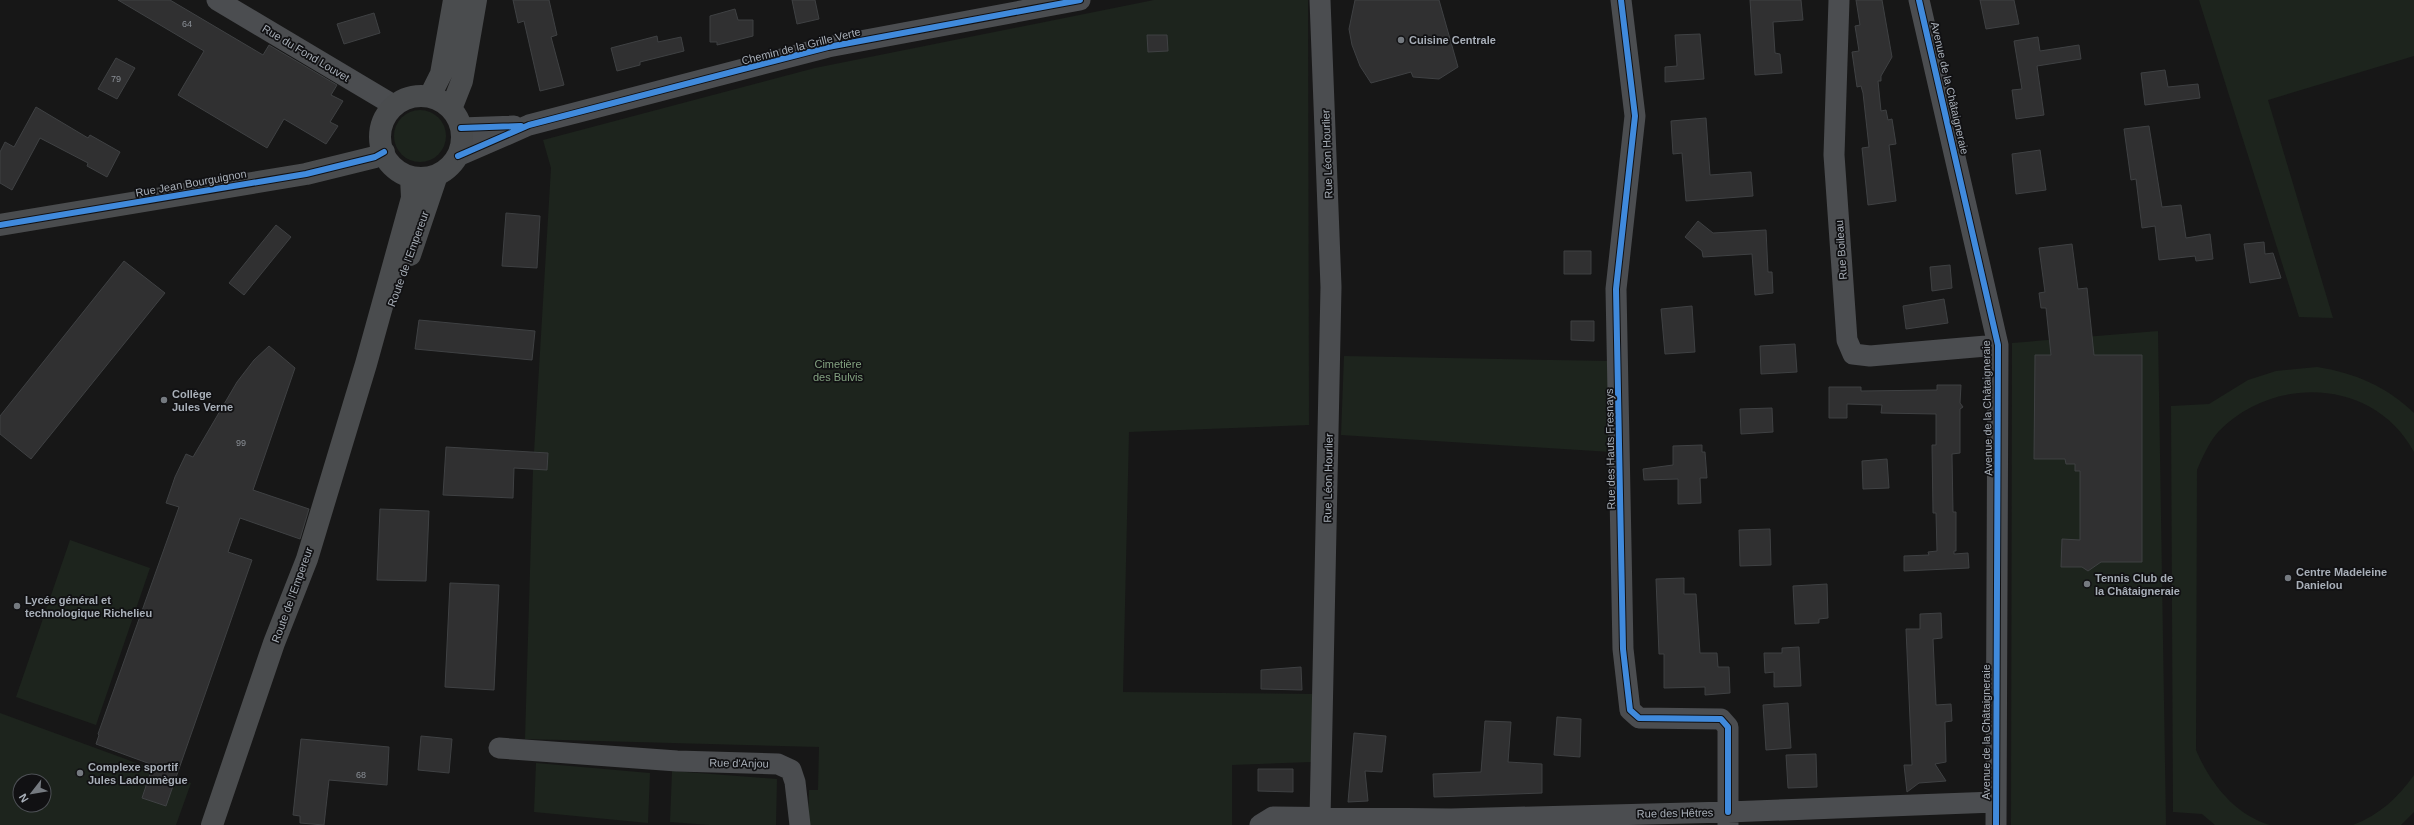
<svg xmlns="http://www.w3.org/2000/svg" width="2414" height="825" viewBox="0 0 2414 825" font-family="Arial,sans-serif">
<rect width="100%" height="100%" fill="#171717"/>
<path fill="#1d241d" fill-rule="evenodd" d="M 1154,0 L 1308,0 L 1309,425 L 1129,432 L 1123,692 L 1313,694 L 1312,762 L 1232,765 L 1232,825 L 808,825 L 809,790 L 818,790 L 819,747 L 525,739 L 533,469 L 551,168 L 543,140 L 815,68 Z
M 2199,0 L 2414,0 L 2414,56 L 2268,100 L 2333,318 L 2299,317 Z
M394 136a26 26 0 1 1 52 0a26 26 0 1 1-52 0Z
M 2158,331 L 2166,825 L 2011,825 L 2012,343 Z
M 1344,356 L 1610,361 L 1611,452 L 1341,435 Z
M 2317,367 C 2355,373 2386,386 2414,413 L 2414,452 C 2375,379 2275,374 2219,431 C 2209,442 2203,456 2197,470 L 2196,750 C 2210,783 2235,815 2270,825 L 2215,825 L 2202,814 L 2173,812 L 2171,406 L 2209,404 L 2248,380 L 2276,371 Z
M 70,540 L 150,568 L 96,725 L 16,697 Z
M 0,713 L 191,783 L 176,825 L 0,825 ZM 20,781 L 44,781 L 44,805 L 20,805 Z
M 536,763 L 650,773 L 648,823 L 534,812 Z
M 672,771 L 777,779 L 776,825 L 709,825 L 670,822 Z
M 2414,775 L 2414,812 L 2401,825 L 2353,825 C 2379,815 2398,798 2414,775 Z"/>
<path fill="#303031" stroke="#3f4143" d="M 118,0 L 170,0 L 263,55 L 269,45 L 337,85 L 331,95 L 343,101 L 330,122 L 338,126 L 326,144 L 284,119 L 267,148 L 178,95 L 204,51 Z
M 513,0 L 549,0 L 557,35 L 551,37 L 564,85 L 540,91 L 524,21 L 518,23 Z
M 792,0 L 815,0 L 819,19 L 797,24 Z
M 1355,0 L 1439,0 L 1458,67 L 1439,79 L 1413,77 L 1411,72 L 1371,83 L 1360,66 L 1352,45 L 1349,29 Z
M 1750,0 L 1801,0 L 1803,20 L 1773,22 L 1775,53 L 1780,54 L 1782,73 L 1755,75 Z
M 1856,0 L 1882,0 L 1892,57 L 1881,76 L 1881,81 L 1878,81 L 1881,111 L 1886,110 L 1888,120 L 1892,119 L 1896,144 L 1889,145 L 1896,201 L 1868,205 L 1862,148 L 1869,147 L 1863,93 L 1861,86 L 1857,87 L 1852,52 L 1859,51 L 1855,26 L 1860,25 Z
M 1980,0 L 2014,0 L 2019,24 L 1986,29 Z
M 735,9 L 738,20 L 753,20 L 753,36 L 717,45 L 717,42 L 710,42 L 710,16 Z
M 374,13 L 380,33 L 344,44 L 337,24 Z
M 1700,34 L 1704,79 L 1665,82 L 1665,67 L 1677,66 L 1675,35 Z
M 1147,35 L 1167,35 L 1168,51 L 1148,52 Z
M 657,36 L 658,42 L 681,37 L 684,51 L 640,62 L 640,65 L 617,71 L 611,48 Z
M 2038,37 L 2040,51 L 2079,45 L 2081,59 L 2037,66 L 2044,115 L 2016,119 L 2012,90 L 2022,89 L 2014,41 Z
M 116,58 L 135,68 L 117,99 L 98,89 Z
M 2165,70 L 2168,87 L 2198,84 L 2200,98 L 2145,105 L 2141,73 Z
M 36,107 L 88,138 L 90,135 L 120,152 L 107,177 L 87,166 L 88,163 L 40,138 L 12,190 L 0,183 L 0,152 L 5,142 L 14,147 Z
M 1706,118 L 1710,175 L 1751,172 L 1753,196 L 1686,201 L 1682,153 L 1673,154 L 1671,121 Z
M 2149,126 L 2162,207 L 2181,205 L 2186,238 L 2210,234 L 2213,259 L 2196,261 L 2195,256 L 2159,260 L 2155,226 L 2142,228 L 2136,179 L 2131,180 L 2124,129 Z
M 2040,150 L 2046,190 L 2016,194 L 2012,154 Z
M 506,213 L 540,216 L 537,268 L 502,266 Z
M 1698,221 L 1713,233 L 1766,230 L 1768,272 L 1772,272 L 1773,293 L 1755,295 L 1752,254 L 1703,257 L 1702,251 L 1685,237 Z
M 276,225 L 291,237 L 244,295 L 229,283 Z
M 2264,242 L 2265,254 L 2273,253 L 2281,278 L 2250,283 L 2244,244 Z
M 2072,244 L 2078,289 L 2087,288 L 2094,355 L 2142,355 L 2142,562 L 2101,562 L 2088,571 L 2082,567 L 2061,567 L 2062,539 L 2080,540 L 2080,471 L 2075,471 L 2075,464 L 2066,464 L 2065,459 L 2034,459 L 2035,355 L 2051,355 L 2046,308 L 2041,308 L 2039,293 L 2045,292 L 2039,248 Z
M 1564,251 L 1591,251 L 1591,274 L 1564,274 Z
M 124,261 L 165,293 L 31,459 L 0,434 L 0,416 Z
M 1950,265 L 1952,288 L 1932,291 L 1930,267 Z
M 1944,299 L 1948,323 L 1906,329 L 1903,306 Z
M 1692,306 L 1695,352 L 1665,354 L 1661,309 Z
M 419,320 L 535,331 L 532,360 L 415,349 Z
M 1571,321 L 1594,321 L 1594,341 L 1571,340 Z
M 1795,344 L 1797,372 L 1761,374 L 1760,346 Z
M 269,346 L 295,368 L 253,490 L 309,509 L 300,539 L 240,518 L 228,552 L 252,560 L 166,806 L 142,798 L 153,765 L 96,744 L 99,735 L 98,734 L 179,507 L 166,503 L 175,477 L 186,454 L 193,457 L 237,382 L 254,360 Z
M 1937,385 L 1961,385 L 1960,403 L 1963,407 L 1960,409 L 1960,453 L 1952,454 L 1953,512 L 1956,512 L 1956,551 L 1954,551 L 1954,554 L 1968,553 L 1969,568 L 1904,571 L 1904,556 L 1929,555 L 1928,552 L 1937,551 L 1936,513 L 1933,513 L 1932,445 L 1936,445 L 1936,414 L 1881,413 L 1882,405 L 1847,404 L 1847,418 L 1829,418 L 1829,387 L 1861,387 L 1861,391 L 1937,390 Z
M 1772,408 L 1773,432 L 1741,434 L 1740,409 Z
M 1702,445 L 1702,452 L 1705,452 L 1707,478 L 1700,478 L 1701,503 L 1678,504 L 1678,479 L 1644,480 L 1643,469 L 1673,465 L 1673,446 Z
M 446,447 L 548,453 L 547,470 L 514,468 L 513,498 L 443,495 Z
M 1887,459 L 1889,488 L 1863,489 L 1862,461 Z
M 380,509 L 429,511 L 426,581 L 377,580 Z
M 1770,529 L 1771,565 L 1740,566 L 1739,530 Z
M 1684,578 L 1684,594 L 1696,594 L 1700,653 L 1717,653 L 1718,667 L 1729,667 L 1730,693 L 1705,695 L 1705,687 L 1664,688 L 1664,654 L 1659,654 L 1656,579 Z
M 450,583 L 499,585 L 494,690 L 445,687 Z
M 1827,584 L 1828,618 L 1819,619 L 1819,623 L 1795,624 L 1793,586 Z
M 1941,613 L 1942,638 L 1933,639 L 1936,705 L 1951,704 L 1952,721 L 1945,722 L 1946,762 L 1935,764 L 1946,781 L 1919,783 L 1907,792 L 1904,765 L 1912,765 L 1906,629 L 1920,629 L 1920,614 Z
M 1799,647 L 1801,686 L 1774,687 L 1774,672 L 1765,673 L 1764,653 L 1782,653 L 1782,648 Z
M 1301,667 L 1302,690 L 1261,689 L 1261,670 Z
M 1788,703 L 1791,748 L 1766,750 L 1763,705 Z
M 1557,717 L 1581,719 L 1580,757 L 1554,755 Z
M 1485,721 L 1511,722 L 1508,762 L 1542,764 L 1542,793 L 1434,797 L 1433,774 L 1481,772 Z
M 1354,733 L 1386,736 L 1382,772 L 1365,771 L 1368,801 L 1348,802 Z
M 421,736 L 452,739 L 449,773 L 418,770 Z
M 301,739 L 389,747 L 387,785 L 329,780 L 324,825 L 300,823 L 300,816 L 293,815 Z
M 1816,754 L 1817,787 L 1788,788 L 1786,755 Z
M 1258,769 L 1293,769 L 1293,792 L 1258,791 Z"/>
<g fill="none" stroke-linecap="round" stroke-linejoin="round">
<path stroke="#4b4d50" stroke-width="21" d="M 217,0 L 395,106
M 1621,0 L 1635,116 L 1616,289 L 1623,649 L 1630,710 L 1639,718 L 1721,719 L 1728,727 L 1728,825
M 1839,0 L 1834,155 L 1847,340 L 1853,354 L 1870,356 L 1998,345
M 1919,0 L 1998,345 L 1996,825
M 461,128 L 514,126
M 458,156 L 529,125 L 828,47 L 1080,0
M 499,748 L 677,761 L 778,764 L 791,770 L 795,782 L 800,825
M 1320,819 L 1331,287 L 1320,0
M 1451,819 L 1728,812 L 1995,802
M 1260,825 L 1273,817 L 1451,819 L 1451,825"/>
<path stroke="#4a4c4e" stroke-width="22" d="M 430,96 L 441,74 L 454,0
M380 137a41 41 0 1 1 82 0a41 41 0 1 1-82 0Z
M 451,109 L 462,81 L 476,0
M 0,225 L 306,174 L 375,157 L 384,152
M 410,255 L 437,175
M 212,825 L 274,643 L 307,559 L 366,364 L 412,198 L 411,177"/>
<g stroke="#111113" stroke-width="8">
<path id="cycleway" d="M 1621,0 L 1635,116 L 1616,289 L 1623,649 L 1630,710 L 1639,718 L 1721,719 L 1728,727 L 1728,812
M 1919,0 L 1998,345 L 1996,825
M 461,128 L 521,126
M 458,156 L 529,125 L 828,47 L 1080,0
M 0,225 L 306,174 L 375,157 L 384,152"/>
</g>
<use href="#cycleway" stroke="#408adc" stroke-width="6"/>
</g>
<g fill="#757a80" stroke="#111113" stroke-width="1.5">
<circle cx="1401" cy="40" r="4"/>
<circle cx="164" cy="400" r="4"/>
<circle cx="2288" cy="578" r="4"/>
<circle cx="2087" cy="584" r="4"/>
<circle cx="17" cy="606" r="4"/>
<circle cx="80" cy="773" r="4"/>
</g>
<g text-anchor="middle" stroke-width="3.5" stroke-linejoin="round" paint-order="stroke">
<g font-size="9" fill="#8a8f96">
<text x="187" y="27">64</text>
<text x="116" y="82">79</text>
<text x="241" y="446">99</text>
<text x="361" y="778">68</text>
</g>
<g font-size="11" font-weight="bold" fill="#a8afb8" stroke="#111113" text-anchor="start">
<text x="1409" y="44">Cuisine Centrale</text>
<text x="172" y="398">Collège<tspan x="172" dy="13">Jules Verne</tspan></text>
<text x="2296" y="576">Centre Madeleine<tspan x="2296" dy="13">Danielou</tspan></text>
<text x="2095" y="582">Tennis Club de<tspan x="2095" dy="13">la Châtaigneraie</tspan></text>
<text x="25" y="604">Lycée général et<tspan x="25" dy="13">technologique Richelieu</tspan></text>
<text x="88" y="771">Complexe sportif<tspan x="88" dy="13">Jules Ladoumègue</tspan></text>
</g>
<g font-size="11" fill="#a8afb8" stroke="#111113">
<text transform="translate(801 46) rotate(-14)" y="4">Chemin de la Grille Verte</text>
<text transform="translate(306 53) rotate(31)" y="4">Rue du Fond Louvet</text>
<text transform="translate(1950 88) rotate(77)" y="4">Avenue de la Châtaigneraie</text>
<text transform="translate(1327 154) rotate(-92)" y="4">Rue Léon Hourlier</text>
<text transform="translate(191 183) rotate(-10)" y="4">Rue Jean Bourguignon</text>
<text transform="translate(1841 250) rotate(-94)" y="4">Rue Boileau</text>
<text transform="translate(408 259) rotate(-70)" y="4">Route de l'Empereur</text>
<text transform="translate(1987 408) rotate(-91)" y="4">Avenue de la Châtaigneraie</text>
<text transform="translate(1610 449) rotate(-91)" y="4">Rue des Hauts Fresnays</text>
<text transform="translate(1328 478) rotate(-89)" y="4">Rue Léon Hourlier</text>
<text transform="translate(292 595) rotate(-70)" y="4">Route de l'Empereur</text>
<text transform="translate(1986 732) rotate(-90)" y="4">Avenue de la Châtaigneraie</text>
<text transform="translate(739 763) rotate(1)" y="4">Rue d'Anjou</text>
<text transform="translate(1675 813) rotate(-1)" y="4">Rue des Hêtres</text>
</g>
<g font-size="11" fill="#83a280" stroke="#111113">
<text x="838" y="368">Cimetière<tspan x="838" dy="13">des Bulvis</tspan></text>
</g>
</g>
<g transform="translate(32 793) rotate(239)"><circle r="19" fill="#111113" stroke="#4d5055"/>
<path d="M0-3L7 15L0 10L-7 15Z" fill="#757a80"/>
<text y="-6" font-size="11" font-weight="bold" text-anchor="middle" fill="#a8afb8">N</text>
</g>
</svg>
